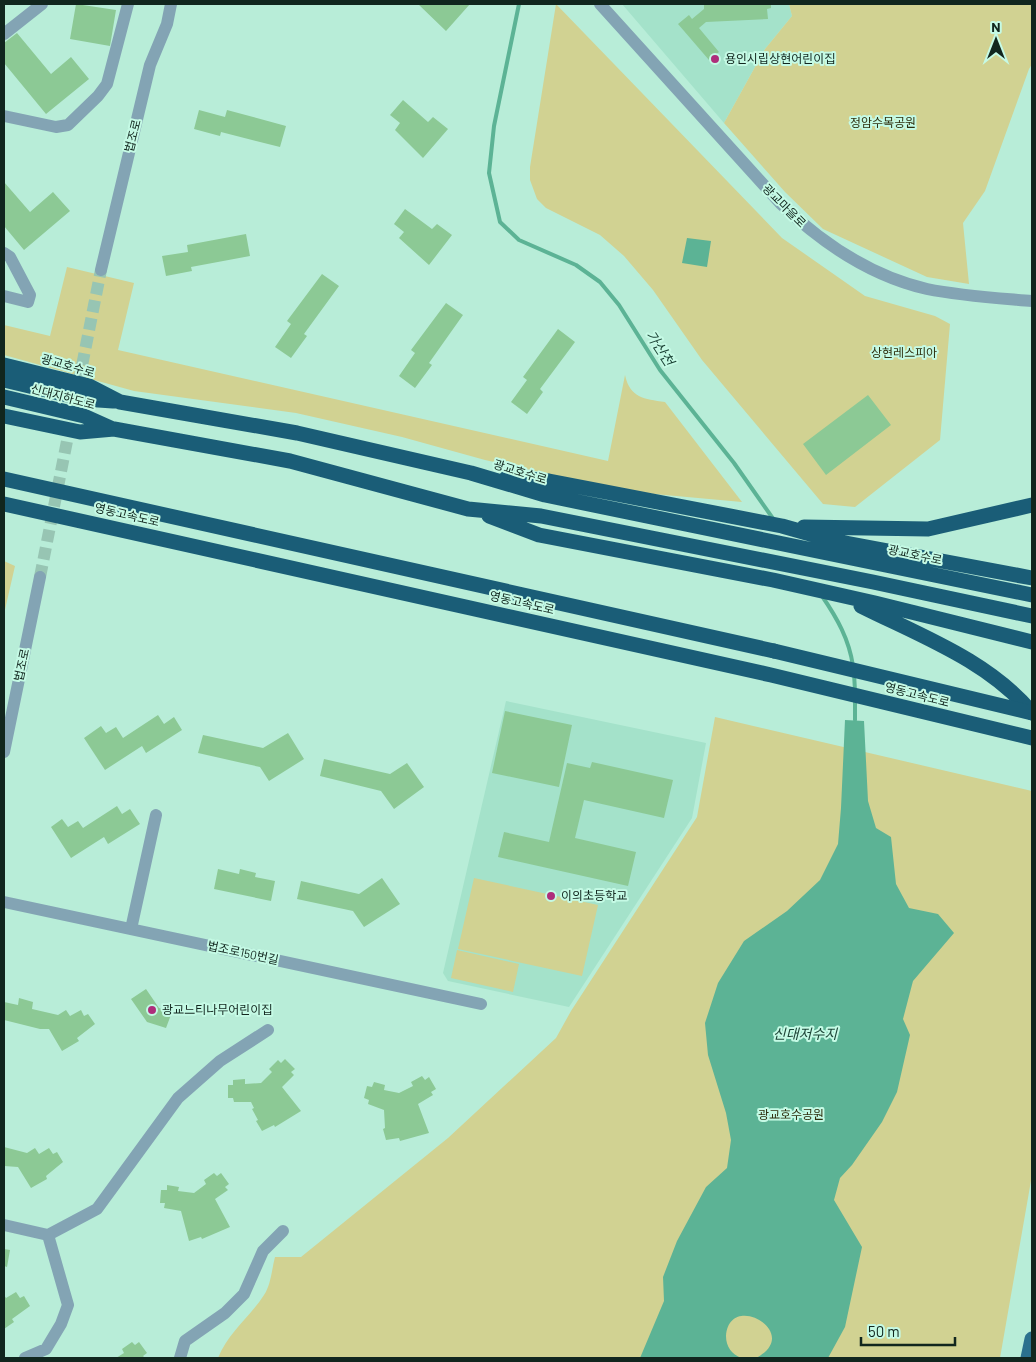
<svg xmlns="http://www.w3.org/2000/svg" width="1036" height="1362" viewBox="0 0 1036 1362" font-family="Barlow,'Noto Sans KR',sans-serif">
<rect width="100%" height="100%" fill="#b8edd8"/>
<path fill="#a4e2ca" d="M 622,4 L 789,4 L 792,16 L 765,49 L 724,123 Z
M 506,701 L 706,743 L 692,818 L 569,1007 L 448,981 L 443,973 Z"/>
<path fill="#d1d292" d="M 556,4 L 782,238 L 865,296 L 935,316 L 950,324 L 940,440 L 855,507 L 823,504 L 702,360 L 653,290 L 624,256 L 600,235 L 546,208 L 537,199 L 530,180 L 530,167 Z
M 789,4 L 1032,4 L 1032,64 L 1029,69 L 985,191 L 963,223 L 969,284 L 927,277 L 823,229 L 785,192 L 724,123 L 765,49 L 792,16 Z
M 67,267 L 134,283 L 118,350 L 608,461 L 625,375 C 630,398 644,399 665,402 L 742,502 L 632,492 L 485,460 L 402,437 L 296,413 L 134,391 L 4,355 L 4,325 L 50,336 Z
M 4,561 L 15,566 L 4,614 Z
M 715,717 L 1032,791 L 1032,1175 L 1000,1358 L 218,1358 C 228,1333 250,1317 264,1295 C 271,1285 272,1268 275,1257 L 301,1257 L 448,1138 L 556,1038 L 571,1011 L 697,817 Z
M 474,878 L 598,905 L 582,976 L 458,949 Z
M 457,950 L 519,964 L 513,992 L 451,978 Z"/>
<path fill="#5cb395" d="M 687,238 L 711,241 L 707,267 L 682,263 Z
M 845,720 L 864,721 L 868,801 L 876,828 L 891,837 L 896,884 L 909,908 L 938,914 L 954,933 L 913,981 L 903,1019 L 910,1035 L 897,1092 L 882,1122 L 852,1165 L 840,1178 L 834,1200 L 862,1247 L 845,1327 L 828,1358 L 756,1358 C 804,1333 729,1290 726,1336 C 726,1347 732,1354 741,1358 L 640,1358 L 664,1301 L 663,1277 L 677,1241 L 706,1187 L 727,1168 L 731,1140 L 726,1113 L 708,1055 L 705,1023 L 718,983 L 744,941 L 787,911 L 820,880 L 838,844 L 841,808 Z"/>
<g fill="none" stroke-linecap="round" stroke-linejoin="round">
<path stroke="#5cb395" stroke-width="4" d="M 519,4 L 494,126 L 489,173 L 500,222 L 519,240 L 576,265 L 600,282 L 619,305 L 660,370 L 734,463 L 774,520
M 822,596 C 837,618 849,639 853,666
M 854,673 L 855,691
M 855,698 L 855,720"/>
</g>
<path fill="#8cc995" d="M 76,4 L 116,10 L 110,46 L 70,39 Z
M 418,4 L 470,4 L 446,31 Z
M 704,4 L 771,4 L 771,8 L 767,9 L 768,19 L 706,22 L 699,28 L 719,52 L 709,60 L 678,24 L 689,15 L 692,19 L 704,9 Z
M 17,33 L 51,74 L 71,57 L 89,79 L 46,114 L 4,63 L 4,43 Z
M 403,100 L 428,122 L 433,117 L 448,129 L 423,158 L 395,130 L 400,123 L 390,115 Z
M 199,110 L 225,117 L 227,110 L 286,126 L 280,147 L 221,132 L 220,136 L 194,129 Z
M 4,182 L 30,212 L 53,192 L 70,211 L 24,250 L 4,226 Z
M 405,209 L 432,229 L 437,224 L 452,235 L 429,265 L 399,238 L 404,232 L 394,224 Z
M 246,234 L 250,256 L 191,267 L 192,271 L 166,276 L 162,256 L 188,252 L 187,245 Z
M 322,274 L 339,286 L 304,334 L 307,336 L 291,358 L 275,347 L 291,324 L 287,321 Z
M 446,303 L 463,315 L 429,363 L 432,365 L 415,388 L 399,376 L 415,353 L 411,350 Z
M 558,329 L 575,342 L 540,389 L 543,392 L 527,414 L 511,402 L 527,380 L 523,377 Z
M 868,395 L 891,425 L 826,475 L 803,444 Z
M 505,711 L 572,725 L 559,787 L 492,773 Z
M 158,715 L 164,724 L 174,717 L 182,730 L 146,753 L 142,746 L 105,770 L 84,738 L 101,726 L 106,733 L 116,727 L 123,738 Z
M 288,733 L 304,759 L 269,781 L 260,767 L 198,753 L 203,735 L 263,748 Z
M 324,759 L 390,774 L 407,763 L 424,787 L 394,809 L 381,791 L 320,776 Z
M 592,762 L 673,780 L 664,818 L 584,800 L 575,838 L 636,852 L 628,886 L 498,857 L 504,832 L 549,842 L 567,763 L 590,768 Z
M 117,806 L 122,814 L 130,809 L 140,824 L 108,844 L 104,837 L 71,858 L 51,827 L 62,819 L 68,827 L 78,821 L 83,828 Z
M 218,869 L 239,874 L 240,869 L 256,873 L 255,877 L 275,881 L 271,901 L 214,889 Z
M 382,878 L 400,904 L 364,927 L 353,911 L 297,899 L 301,881 L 359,894 Z
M 146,989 L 159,1008 L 172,1012 L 166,1028 L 147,1022 L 131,999 Z
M 19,998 L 33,1002 L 32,1009 L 58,1015 L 66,1010 L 70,1016 L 81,1010 L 84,1016 L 88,1014 L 95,1024 L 77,1038 L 79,1041 L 62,1051 L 49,1029 L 40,1029 L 4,1020 L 4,1002 L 18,1005 Z
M 285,1059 L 295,1069 L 291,1072 L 294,1075 L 282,1087 L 301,1111 L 275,1127 L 274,1125 L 262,1131 L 256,1121 L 258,1120 L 252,1109 L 254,1108 L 251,1102 L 234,1102 L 233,1098 L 228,1098 L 228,1085 L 233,1085 L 233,1080 L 245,1079 L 245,1084 L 261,1083 L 272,1072 L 269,1069 L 278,1060 L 281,1063 Z
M 422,1076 L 425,1080 L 429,1077 L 436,1089 L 431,1092 L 433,1095 L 418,1104 L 429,1133 L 400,1141 L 399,1138 L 386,1140 L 383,1129 L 385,1128 L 384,1110 L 368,1104 L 369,1100 L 364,1098 L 367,1086 L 372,1087 L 374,1082 L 385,1085 L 384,1090 L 399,1093 L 413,1086 L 411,1082 Z
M 4,1147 L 27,1153 L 35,1148 L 39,1154 L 49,1148 L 53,1154 L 57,1152 L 63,1162 L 46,1176 L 47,1179 L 31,1188 L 18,1167 L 4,1166 Z
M 214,1173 L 217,1176 L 221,1173 L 229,1184 L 225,1187 L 228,1190 L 215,1199 L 230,1227 L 202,1239 L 201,1237 L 189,1241 L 181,1211 L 164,1208 L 165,1203 L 160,1203 L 161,1190 L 167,1190 L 167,1185 L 179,1187 L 178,1191 L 194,1193 L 206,1184 L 204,1180 Z
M 4,1249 L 10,1250 L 7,1267 L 4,1266 Z
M 16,1292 L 20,1298 L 24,1296 L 30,1306 L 12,1319 L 14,1322 L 4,1329 L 4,1295 L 6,1298 Z
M 132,1342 L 135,1345 L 139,1342 L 147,1353 L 143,1356 L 145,1358 L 116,1358 L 124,1353 L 122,1349 Z"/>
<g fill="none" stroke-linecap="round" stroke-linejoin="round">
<path stroke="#97c5b3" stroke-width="12" stroke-dasharray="12 6" stroke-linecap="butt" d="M 40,577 L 101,270"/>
<path stroke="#83a4b4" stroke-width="12" d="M 600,4 L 781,204 C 822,243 870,276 927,289 C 961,296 997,298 1032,301
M 4,34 L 42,4
M 4,116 L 56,127 L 68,125 L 98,96 L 107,84 L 128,4
M 4,253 L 10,257 L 30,295 L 28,302 L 4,296
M 101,270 L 150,65 L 167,24 L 171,4
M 4,752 L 40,577
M 4,902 L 481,1004
M 131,929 L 156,815
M 4,1225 L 48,1235 L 68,1305 L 61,1324 L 46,1349 L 25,1358
M 48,1235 L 97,1209 L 178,1098 L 220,1061 L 268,1030
M 180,1358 L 185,1341 L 225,1313 L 244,1294 L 263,1251 L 283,1231"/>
<path stroke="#2b718d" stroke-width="15" d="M 1028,1358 L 1032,1339"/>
<path stroke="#1a5d77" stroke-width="15" d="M 4,365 L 89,386 L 120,402 L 297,433 L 471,473 L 545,495 L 1032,595
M 4,380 L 84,399 L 113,401
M 4,397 L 84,416 L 113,429
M 4,416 L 80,432 L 114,429 L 290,461 L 468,509 L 541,516 L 873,582 L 1032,616
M 507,477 L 549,481 L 782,526 L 835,541 L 1032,578
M 4,479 L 774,651
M 4,504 L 771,675 L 1032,738
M 489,516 L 539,535 L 773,580 L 875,603 L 1032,642
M 804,527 L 928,529 L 1032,505
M 861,606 C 921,636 989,661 1032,713"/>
<path stroke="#1a5d77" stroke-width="15" d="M 774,651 L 1032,713"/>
</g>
<g fill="#ae2e7b" stroke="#c5fae5" stroke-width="2">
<circle cx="715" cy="59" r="5"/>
<circle cx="551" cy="896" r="5"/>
<circle cx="152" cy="1010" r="5"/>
</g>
<g text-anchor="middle" stroke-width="4" stroke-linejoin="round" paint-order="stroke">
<g font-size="12" fill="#11261e" stroke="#c5fae5" text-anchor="start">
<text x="725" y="63">용인시립상현어린이집</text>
<text x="561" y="900">이의초등학교</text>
<text x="162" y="1014">광교느티나무어린이집</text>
</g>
<g font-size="12" fill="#2f2f0e" stroke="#c5fae5">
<text x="883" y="127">정암수목공원</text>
<text x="904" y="357">상현레스피아</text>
<text x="791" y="1119">광교호수공원</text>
</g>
<g font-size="12" fill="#11261e" stroke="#c5fae5">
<text transform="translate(133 136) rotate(-76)" y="4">법조로</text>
<text transform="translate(784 206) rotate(45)" y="4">광교마을로</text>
<text transform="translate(68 366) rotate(16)" y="4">광교호수로</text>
<text transform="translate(63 397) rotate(15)" y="4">신대지하도로</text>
<text transform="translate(520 472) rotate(17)" y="4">광교호수로</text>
<text transform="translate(127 515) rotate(13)" y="4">영동고속도로</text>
<text transform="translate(915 555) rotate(12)" y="4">광교호수로</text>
<text transform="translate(522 603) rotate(13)" y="4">영동고속도로</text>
<text transform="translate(22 665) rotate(-78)" y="4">법조로</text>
<text transform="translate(917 695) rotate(14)" y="4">영동고속도로</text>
<text transform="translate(243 953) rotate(12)" y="4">법조로150번길</text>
</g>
<g font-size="14" font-style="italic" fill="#1d4437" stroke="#c5fae5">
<text transform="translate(660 348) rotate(57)" y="5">가산천</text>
<text x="805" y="1039">신대저수지</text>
</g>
</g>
<rect width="1036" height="1362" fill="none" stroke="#11261e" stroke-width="10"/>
<g transform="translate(996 40)" stroke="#c5fae5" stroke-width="4" paint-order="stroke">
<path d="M0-4L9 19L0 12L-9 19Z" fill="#11261e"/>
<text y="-8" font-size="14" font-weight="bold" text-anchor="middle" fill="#11261e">N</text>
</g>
<path d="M861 1337v8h94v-8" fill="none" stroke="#11261e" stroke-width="2.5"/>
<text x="868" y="1337" font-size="15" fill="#11261e" stroke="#c5fae5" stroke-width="4" paint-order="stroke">50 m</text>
</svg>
